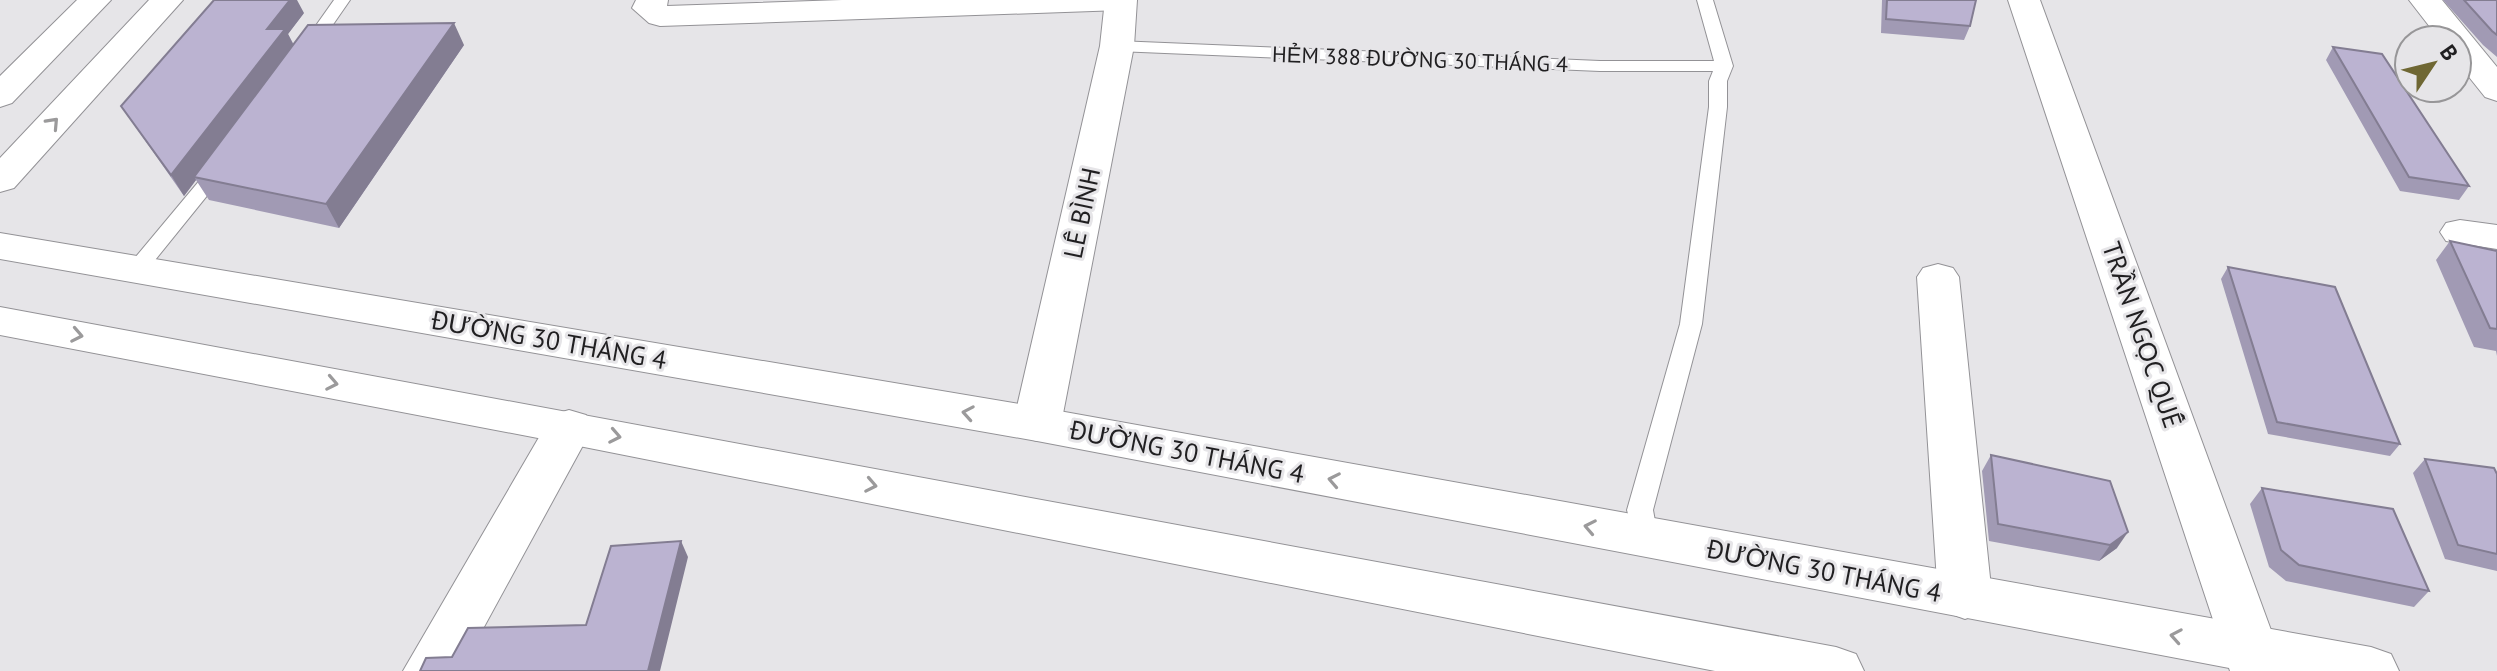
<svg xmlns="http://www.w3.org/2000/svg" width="2497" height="671" viewBox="0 0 2497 671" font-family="'PT Sans',sans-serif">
<rect width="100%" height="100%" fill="#e6e5e8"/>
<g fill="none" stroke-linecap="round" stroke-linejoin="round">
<g stroke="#939296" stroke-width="2">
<path id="lane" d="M 334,0 L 350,0 L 314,52 L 302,52 L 300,48 Z
M 1697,0 L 1713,0 L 1733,66 L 1727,81 L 1727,107 L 1702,324 L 1653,510 L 1658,538 L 1654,545 L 1645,548 L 1636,545 L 1627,510 L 1680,324 L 1709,107 L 1709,81 L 1713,71 L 1600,71 L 1117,51 L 1109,46 L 1117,41 L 1600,61 L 1714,61 Z
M 222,160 L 231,166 L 143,275 L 129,275 L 126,270 L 129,265 L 215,162 Z"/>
</g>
<g stroke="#939296" stroke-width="2">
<path id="street" d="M 636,0 L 668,0 L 667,6 L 842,0 L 1137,0 L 1132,7 L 1121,10 L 660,26 L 649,23 L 632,8 Z
M 2409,0 L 2442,0 L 2497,67 L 2497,101 L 2485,97 L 2457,62 L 2457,40 L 2440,40 Z
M 2460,220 L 2497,225 L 2497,249 L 2446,241 L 2440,232 L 2446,223 Z
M 1938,264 L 1953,268 L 1959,277 L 1992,597 L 1984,612 L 1965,619 L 1946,612 L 1938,597 L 1917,277 L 1923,268 Z
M 569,410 L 586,415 L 593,427 L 460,671 L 403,671 L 552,415 Z"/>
</g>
<g stroke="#939296" stroke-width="2">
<path id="secondary" d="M 1105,0 L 1137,0 L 1134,46 L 1061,424 L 1054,436 L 1037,441 L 1020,436 L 1013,424 L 1100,46 Z
M 2008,0 L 2040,0 L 2286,671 L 2230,671 Z"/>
</g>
<g stroke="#939296" stroke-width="2">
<path id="primary" d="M 0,233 L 1037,407 L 2371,647 L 2391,654 L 2399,671 L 2245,671 L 1037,441 L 0,259 Z
M 0,307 L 1836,647 L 1856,654 L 1864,671 L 1715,671 L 569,444 L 0,335 Z"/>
</g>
<g stroke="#939296" stroke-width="2">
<path id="highway" d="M 77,0 L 111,0 L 12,103 L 0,107 L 0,76 Z
M 149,0 L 183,0 L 14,188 L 0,192 L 0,158 Z"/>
</g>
<use href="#lane" fill="#fff" fill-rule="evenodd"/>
<use href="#street" fill="#fff" fill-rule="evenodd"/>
<use href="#secondary" fill="#fff" fill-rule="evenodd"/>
<use href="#primary" fill="#fff" fill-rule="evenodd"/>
<use href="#highway" fill="#fff" fill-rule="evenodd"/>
</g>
<path fill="#a19ab4" d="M 1882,0 L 1976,0 L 1970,26 L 1964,40 L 1881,33 Z
M 2443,0 L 2497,0 L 2497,57 L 2483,45 Z
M 304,13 L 288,34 L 294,45 L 464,45 L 339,228 L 209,200 L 196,180 L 184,196 L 121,106 Z
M 2333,47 L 2469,186 L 2459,200 L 2400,191 L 2326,60 Z
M 2450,241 L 2497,251 L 2497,356 L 2496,351 L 2474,347 L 2436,260 Z
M 2228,267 L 2400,444 L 2390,456 L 2268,434 L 2221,279 Z
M 1991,455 L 2117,548 L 2099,561 L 1989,541 L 1982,471 Z
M 2425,459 L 2497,474 L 2497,571 L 2445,559 L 2413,473 Z
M 2262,488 L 2429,591 L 2414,607 L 2286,581 L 2269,567 L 2250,504 Z"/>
<path fill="#837d92" d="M 290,0 L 297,0 L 304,13 L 288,34 L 295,48 L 194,177 L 196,180 L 184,196 L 171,175 L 267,29 Z
M 454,23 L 464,45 L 339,228 L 326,204 Z
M 2128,532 L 2117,548 L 2099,561 L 2110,545 Z
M 681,541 L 688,557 L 660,671 L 648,671 Z"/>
<path fill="#bbb3d1" stroke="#837d92" stroke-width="2" d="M 214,0 L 290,0 L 267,29 L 285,29 L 171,175 L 121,106 Z
M 1887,0 L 1976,0 L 1970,26 L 1886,19 Z
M 2464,0 L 2497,0 L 2497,35 L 2492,31 Z
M 454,23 L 326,204 L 194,177 L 308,25 Z
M 2333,47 L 2382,54 L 2469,186 L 2409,177 Z
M 2450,241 L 2497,251 L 2497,329 L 2490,328 Z
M 2228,267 L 2335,287 L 2400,444 L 2277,422 Z
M 1991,455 L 2110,481 L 2128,532 L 2110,545 L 1998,524 Z
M 2425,459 L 2494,468 L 2497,474 L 2497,554 L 2458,545 Z
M 2262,488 L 2393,509 L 2429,591 L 2299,565 L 2281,550 Z
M 681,541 L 648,671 L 420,671 L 426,658 L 452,657 L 468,628 L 586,625 L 611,546 Z"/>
<defs><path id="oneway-chevron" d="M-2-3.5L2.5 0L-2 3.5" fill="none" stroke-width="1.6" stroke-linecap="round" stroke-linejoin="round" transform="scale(2)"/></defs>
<g stroke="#9b9a9b">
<use href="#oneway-chevron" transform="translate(53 123) rotate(-47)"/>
<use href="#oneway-chevron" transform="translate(77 335) rotate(11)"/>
<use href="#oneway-chevron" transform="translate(332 383) rotate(11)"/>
<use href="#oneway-chevron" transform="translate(968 413) rotate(-170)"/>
<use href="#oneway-chevron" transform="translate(615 436) rotate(11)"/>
<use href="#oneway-chevron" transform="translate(1334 480) rotate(-169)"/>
<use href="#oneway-chevron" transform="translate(871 485) rotate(11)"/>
<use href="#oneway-chevron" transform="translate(1590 527) rotate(-169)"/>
<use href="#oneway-chevron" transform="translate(2176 636) rotate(-170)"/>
</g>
<g text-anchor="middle" stroke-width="6" stroke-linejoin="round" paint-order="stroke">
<g font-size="22" fill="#201f21" stroke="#e6e5e8">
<text transform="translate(1420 59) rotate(2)" y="8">HẺM 388 ĐƯỜNG 30 THÁNG 4</text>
</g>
<g font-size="26" fill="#201f21" stroke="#e6e5e8">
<text transform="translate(1082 213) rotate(-78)" y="9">LÊ BÌNH</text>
<text transform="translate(2142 335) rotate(71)" y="9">TRẦN NGỌC QUẾ</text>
<text transform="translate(549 340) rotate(10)" y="9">ĐƯỜNG 30 THÁNG 4</text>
<text transform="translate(1187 452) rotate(11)" y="9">ĐƯỜNG 30 THÁNG 4</text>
<text transform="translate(1824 571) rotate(11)" y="9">ĐƯỜNG 30 THÁNG 4</text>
</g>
</g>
<g transform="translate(2433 64) rotate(55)"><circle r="38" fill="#e6e5e8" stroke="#979698" stroke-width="2"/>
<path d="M0-6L14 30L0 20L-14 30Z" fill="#6f6733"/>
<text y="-12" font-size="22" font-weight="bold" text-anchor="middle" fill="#201f21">B</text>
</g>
</svg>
